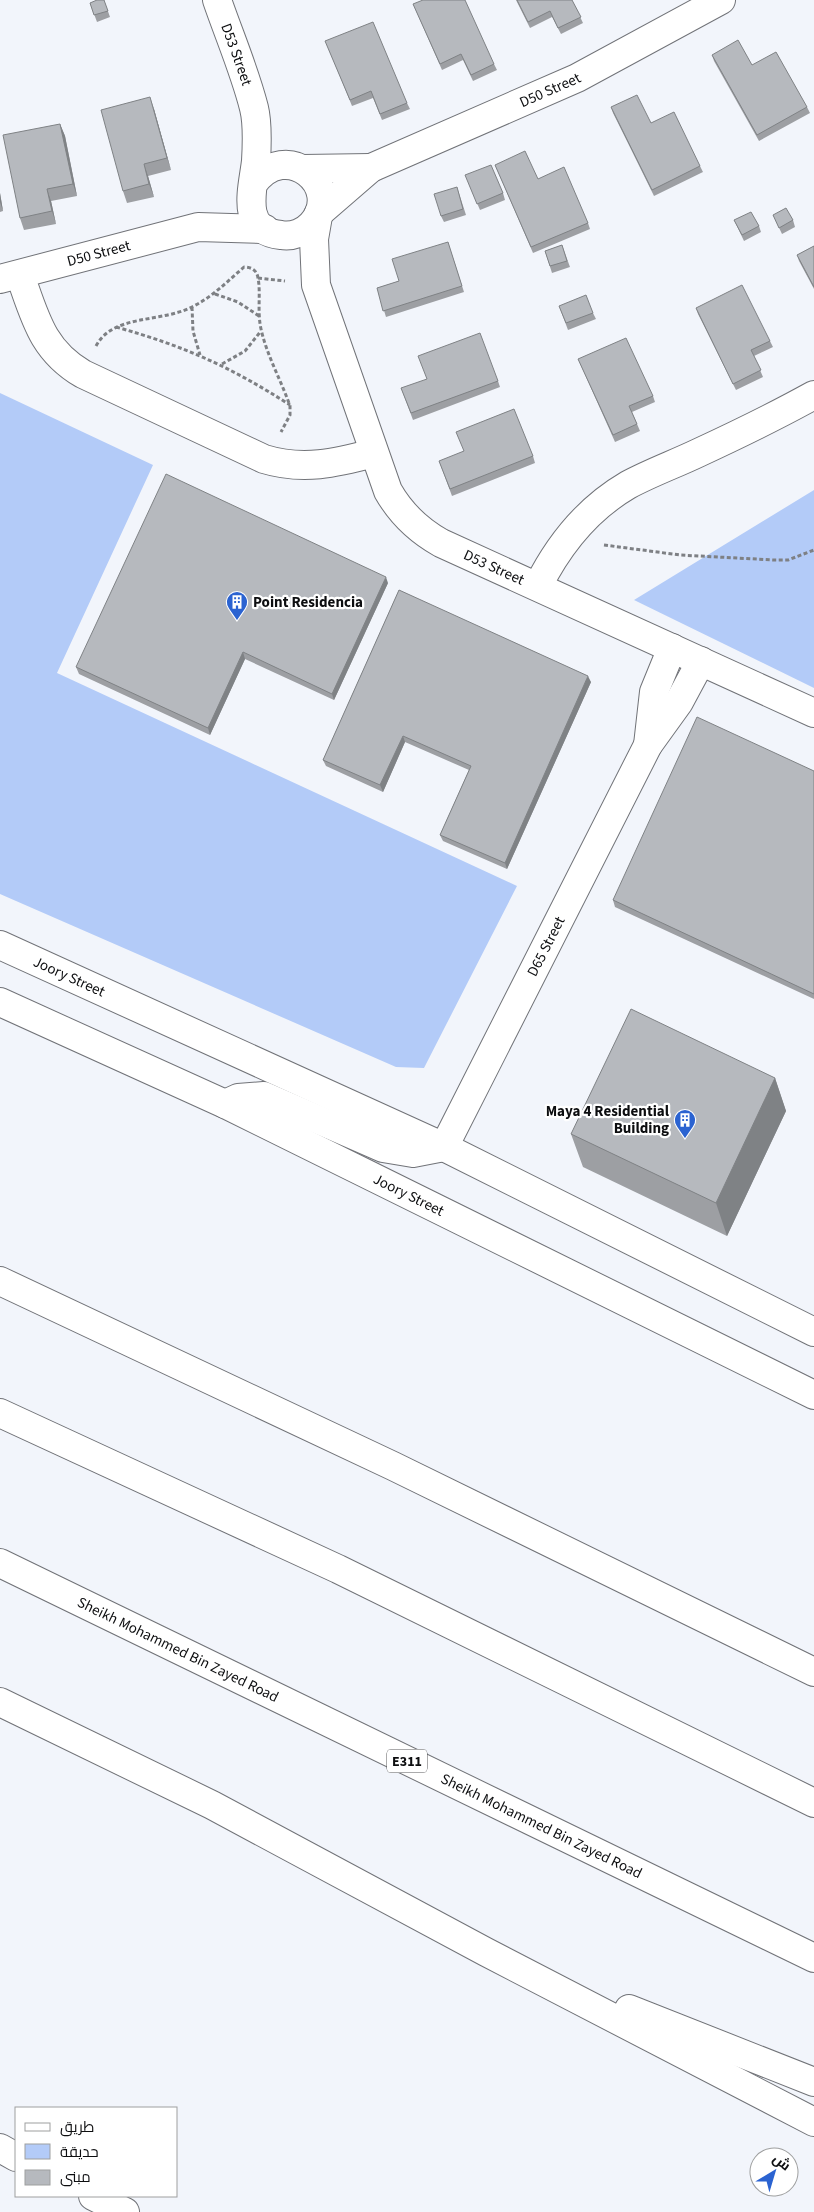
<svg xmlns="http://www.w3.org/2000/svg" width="814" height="2212" viewBox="0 0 814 2212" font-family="'Source Sans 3',Cairo,sans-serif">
<rect width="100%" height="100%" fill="#f2f5fb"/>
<path fill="#b3cbf8" d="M 0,393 L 153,465 L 57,673 L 517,886 L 424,1068 L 396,1067 L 0,894 Z
M 814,490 L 814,688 L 634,600 Z"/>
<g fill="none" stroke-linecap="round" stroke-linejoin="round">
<g stroke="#717378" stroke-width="30">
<g id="street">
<path id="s1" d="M 217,0 C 229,35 245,72 254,108 C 258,124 257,144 256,161 C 253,188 239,231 281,235 C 293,237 305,232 312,224 C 345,187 286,137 253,184"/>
<path d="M 303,169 L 371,168"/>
<path id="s2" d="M 319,213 L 371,168 L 577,78 L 721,0"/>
<path id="s3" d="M 318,216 L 314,239 L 316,285 L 388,491 C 401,514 418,530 441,543 L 814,713"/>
<path d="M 20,275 C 35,317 42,350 83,374 L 264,459 C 303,471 336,463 374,453"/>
<path id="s4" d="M 0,279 L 198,227 L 265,229"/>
<path d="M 538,586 C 559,544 587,509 628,485 C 650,473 675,464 698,453 C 737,435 776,416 814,395"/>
<path d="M 648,745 L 654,692 L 672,648"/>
<path id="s5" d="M 444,1147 L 648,745 L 679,702 L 701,661"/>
<path d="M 0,2148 L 16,2157"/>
<path d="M 93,2196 L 125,2212"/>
</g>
</g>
<g stroke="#717378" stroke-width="30">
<g id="secondary">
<path id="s6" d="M 0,945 L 444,1147 L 814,1332"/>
<path id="s7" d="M 0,1002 L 225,1104 L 814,1395"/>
<path d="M 225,1104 L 238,1098 L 264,1096 L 383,1148 L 413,1153 L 444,1147"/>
</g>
</g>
<g stroke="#717378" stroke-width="30">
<g id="highway">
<path d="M 0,1281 L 393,1466 L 814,1672"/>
<path d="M 0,1413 L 338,1569 L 814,1803"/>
<path id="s8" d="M 0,1563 L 814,1958"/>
<path d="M 0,1702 L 212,1805 L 486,1952 L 814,2122"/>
<path d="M 629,2009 L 814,2082"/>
</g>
</g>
<path stroke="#7e8084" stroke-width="3" stroke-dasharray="4 2.5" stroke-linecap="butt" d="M 258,278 L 285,281
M 215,294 L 238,302 L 259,316
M 192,307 L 193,331 L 200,355
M 116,327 C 184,346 231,367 290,405
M 96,346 C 113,314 160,323 192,307 C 212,297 227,282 244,267 C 251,267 257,270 258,278 C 261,293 257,311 261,329 C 267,356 281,380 290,406 L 290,415 L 281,432
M 222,364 L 245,351 L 261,331
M 604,545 L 680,555 L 774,560 L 788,560 L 814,550"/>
<use href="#street" stroke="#fff" stroke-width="28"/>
<use href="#secondary" stroke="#fff" stroke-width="28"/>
<use href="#highway" stroke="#fff" stroke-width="28"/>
</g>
<path fill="#9d9fa3" d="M 104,0 L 110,17 L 97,22 L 90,3 Z
M 516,0 L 572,0 L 583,23 L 561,34 L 552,17 L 530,28 Z
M 413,4 L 494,64 L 497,70 L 473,81 L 463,60 L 442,70 Z
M 328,47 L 407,103 L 410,109 L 382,120 L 373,98 L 352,106 Z
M 712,55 L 752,65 L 807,107 L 810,113 L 759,141 L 714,61 Z
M 611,107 L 651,123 L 700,166 L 703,172 L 654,196 L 613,113 Z
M 154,109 L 171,170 L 148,176 L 154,197 L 127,203 L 123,191 Z
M 60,124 L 65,136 L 77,196 L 51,201 L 56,224 L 24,230 L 20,218 Z
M 495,165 L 538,179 L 588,223 L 590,229 L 533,253 Z
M 468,182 L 503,193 L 505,200 L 480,210 Z
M 457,187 L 466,215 L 444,222 L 441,216 Z
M 0,193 L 3,211 L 0,212 Z
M 773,215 L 793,220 L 795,227 L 782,234 Z
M 734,220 L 759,226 L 761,232 L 744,241 Z
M 448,242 L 464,292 L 386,317 L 377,288 L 399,281 Z
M 562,245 L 570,267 L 552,273 L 545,251 Z
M 814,246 L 814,289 L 799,261 L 797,255 Z
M 559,306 L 593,313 L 596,319 L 568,330 Z
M 696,308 L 770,341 L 773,347 L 754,356 L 763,377 L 736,390 L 698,314 Z
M 578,359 L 653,396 L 655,402 L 632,412 L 640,431 L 615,442 Z
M 498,381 L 500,387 L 413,420 L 401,388 Z
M 533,456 L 535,463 L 452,496 L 439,461 Z
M 388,583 L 334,700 L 245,659 L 210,735 L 79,674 L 76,667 Z
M 399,590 L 591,682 L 507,869 L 443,841 L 440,835 L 469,770 L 405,742 L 383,792 L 326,766 L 323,760 Z
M 814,771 L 814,999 L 615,907 L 613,900 Z
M 775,1078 L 786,1111 L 727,1236 L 583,1167 L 571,1134 Z"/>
<path fill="#7f8285" d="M 150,97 L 154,109 L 171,170 L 167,158 Z
M 60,124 L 65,136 L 77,196 L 73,184 Z
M 144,164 L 148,176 L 154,197 L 149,184 Z
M 47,189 L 51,201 L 56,224 L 52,211 Z
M 0,193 L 3,211 L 0,202 Z
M 386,577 L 388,583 L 334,700 L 332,694 Z
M 243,652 L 245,659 L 210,735 L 208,728 Z
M 588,676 L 591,682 L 507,869 L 505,863 Z
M 403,736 L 405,742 L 383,792 L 380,785 Z
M 775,1078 L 786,1111 L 727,1236 L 716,1203 Z"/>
<path fill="#b6b9be" stroke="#7f8285" d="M 97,0 L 104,0 L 108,11 L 94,15 L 90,3 Z
M 423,0 L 465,0 L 494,64 L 471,75 L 461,54 L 440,64 L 413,4 Z
M 517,0 L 572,0 L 581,17 L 558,28 L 550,11 L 528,22 Z
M 373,22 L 407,103 L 380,114 L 371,91 L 350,100 L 325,41 Z
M 738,40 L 752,65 L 776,52 L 807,107 L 757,135 L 712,55 Z
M 637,95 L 651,123 L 674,112 L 700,166 L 652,190 L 611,107 Z
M 150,97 L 167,158 L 144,164 L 149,184 L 123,191 L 101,110 Z
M 60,124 L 73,184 L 47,189 L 52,211 L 20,218 L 3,135 Z
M 525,151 L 538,179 L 564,167 L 588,223 L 531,247 L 495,165 Z
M 491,165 L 503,193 L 477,204 L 465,175 Z
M 457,187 L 463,209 L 441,216 L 434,194 Z
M 786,208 L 793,220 L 779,228 L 773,215 Z
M 751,212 L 759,226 L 742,235 L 734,220 Z
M 448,242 L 462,286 L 383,311 L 377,288 L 399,281 L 392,259 Z
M 562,245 L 567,261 L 550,266 L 545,251 Z
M 814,246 L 814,287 L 797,255 Z
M 742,285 L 770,341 L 751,350 L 761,370 L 733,384 L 696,308 Z
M 586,295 L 593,313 L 566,323 L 559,306 Z
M 480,333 L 498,381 L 411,413 L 401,388 L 427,379 L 418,356 Z
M 626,338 L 653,396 L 629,406 L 637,424 L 613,435 L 578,359 Z
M 514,409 L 533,456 L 450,489 L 439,461 L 464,451 L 456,432 Z
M 166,474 L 386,577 L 332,694 L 243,652 L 208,728 L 76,667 Z
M 399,590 L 588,676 L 505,863 L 440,835 L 471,766 L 403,736 L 380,785 L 323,760 Z
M 697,717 L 814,771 L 814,994 L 613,900 Z
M 631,1009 L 775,1078 L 716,1203 L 571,1134 Z"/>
<defs>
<g id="building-pin" transform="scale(1.125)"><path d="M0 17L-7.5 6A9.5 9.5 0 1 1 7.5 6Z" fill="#2b63d1" stroke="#fff"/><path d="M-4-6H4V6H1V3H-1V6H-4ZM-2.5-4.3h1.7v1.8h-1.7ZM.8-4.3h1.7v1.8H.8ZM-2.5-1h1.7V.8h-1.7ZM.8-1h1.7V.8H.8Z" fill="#fff"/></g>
</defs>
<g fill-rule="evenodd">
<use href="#building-pin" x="237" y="602"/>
<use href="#building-pin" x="685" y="1120"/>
</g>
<g text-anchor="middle" stroke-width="4.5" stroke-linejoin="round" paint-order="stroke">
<rect fill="#fff" stroke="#565658" stroke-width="1" x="387" y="1749.5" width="40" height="23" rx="4"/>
<g font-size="14" font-weight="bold" fill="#0d0e10">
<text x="407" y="1766">E311</text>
</g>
<g font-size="15" fill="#0d0e10" stroke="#fff">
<text dy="5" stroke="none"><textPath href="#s1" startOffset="58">D53 Street</textPath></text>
<text dy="5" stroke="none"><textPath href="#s2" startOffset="264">D50 Street</textPath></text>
<text dy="5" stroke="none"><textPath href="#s4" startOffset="102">D50 Street</textPath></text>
<text dy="5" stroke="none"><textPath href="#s3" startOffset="421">D53 Street</textPath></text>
<text dy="5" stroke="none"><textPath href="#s5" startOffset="225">D65 Street</textPath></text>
<text dy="5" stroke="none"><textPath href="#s6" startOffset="76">Joory Street</textPath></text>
<text dy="5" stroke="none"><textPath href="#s7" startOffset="452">Joory Street</textPath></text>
<text dy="5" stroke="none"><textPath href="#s8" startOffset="198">Sheikh Mohammed Bin Zayed Road</textPath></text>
<text dy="5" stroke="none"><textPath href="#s8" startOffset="602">Sheikh Mohammed Bin Zayed Road</textPath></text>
</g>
<g font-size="15" font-weight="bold" fill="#0d0e10" stroke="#fff" text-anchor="start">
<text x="253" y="607">Point Residencia</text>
<text x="669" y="1116" text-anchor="end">Maya 4 Residential<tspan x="669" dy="17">Building</tspan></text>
</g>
</g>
<rect x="15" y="2107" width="162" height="90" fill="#ffffff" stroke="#9e9f9f"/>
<rect x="25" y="2123" width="25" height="8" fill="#ffffff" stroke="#9e9f9f"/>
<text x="60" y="2132" font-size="15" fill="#0d0e10">طريق</text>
<rect x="25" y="2144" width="25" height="15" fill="#b3cbf8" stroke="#9e9f9f"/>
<text x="60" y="2157" font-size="15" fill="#0d0e10">حديقة</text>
<rect x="25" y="2170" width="25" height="15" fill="#b6b9be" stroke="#9e9f9f"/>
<text x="60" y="2182" font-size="15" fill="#0d0e10">مبنى</text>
<g transform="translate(774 2172) rotate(38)"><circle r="24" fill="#ffffff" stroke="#9e9f9f"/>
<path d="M0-4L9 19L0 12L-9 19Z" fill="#2b63d1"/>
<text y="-8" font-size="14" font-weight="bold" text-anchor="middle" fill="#0d0e10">ش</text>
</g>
</svg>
